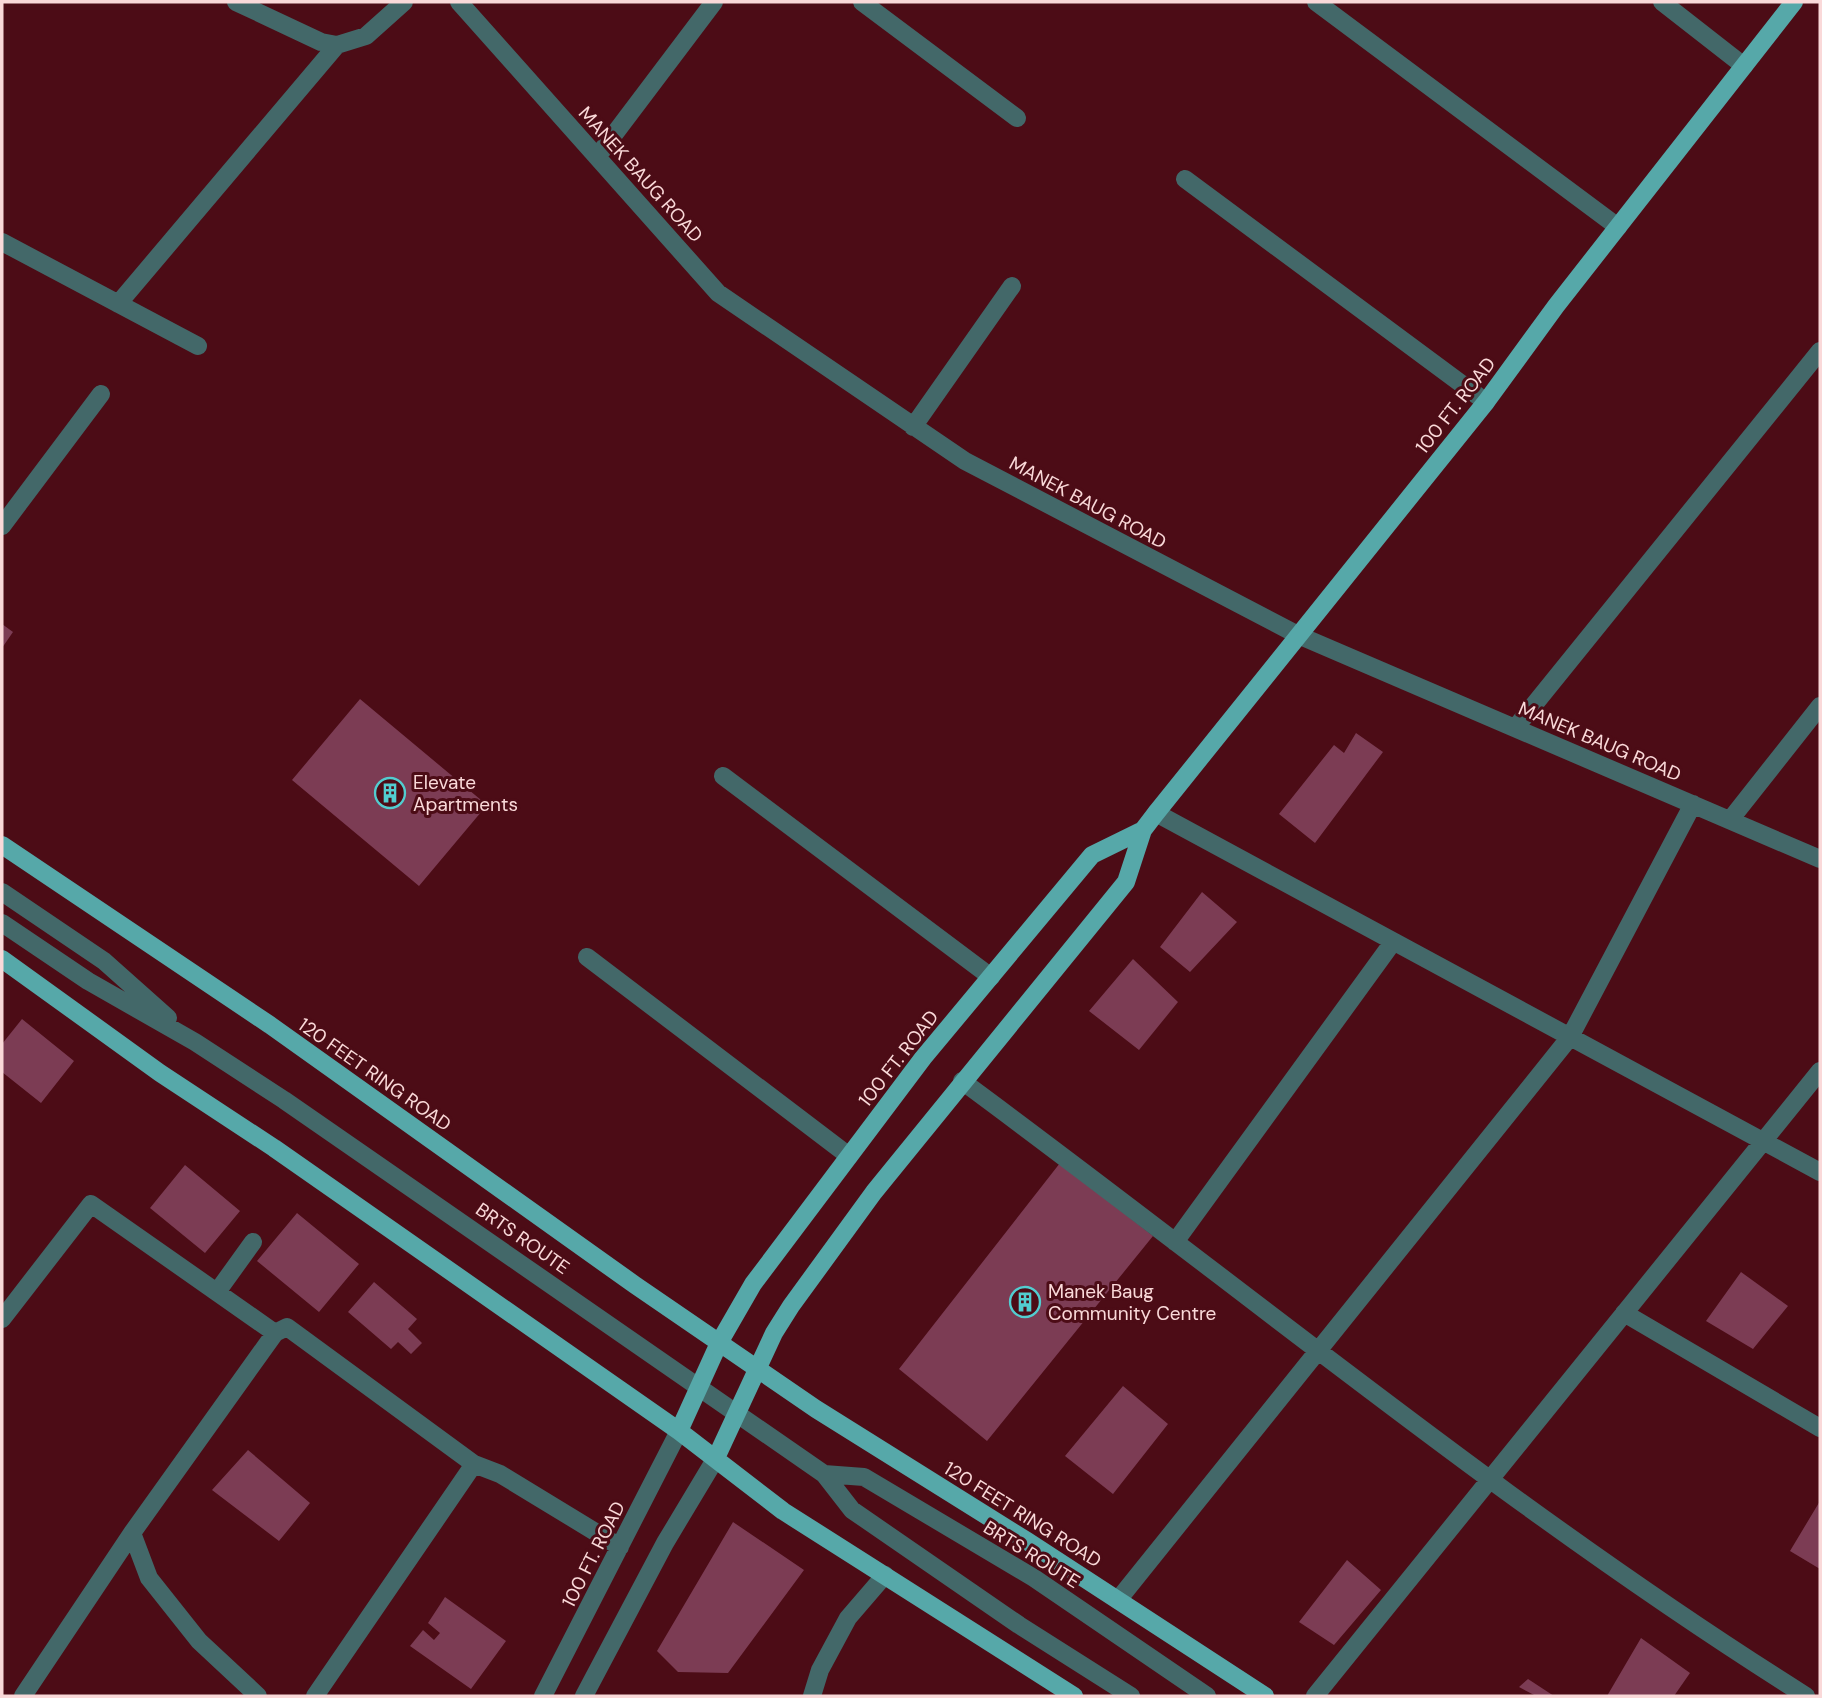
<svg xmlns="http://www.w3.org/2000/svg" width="1822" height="1698" viewBox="0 0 1822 1698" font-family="'DM Sans',sans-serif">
<rect width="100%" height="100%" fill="#4c0c16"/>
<path fill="#7c3c54" d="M 2,624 L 13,632 L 2,648 Z
M 360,699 L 487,805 L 419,886 L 292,780 Z
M 1356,733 L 1383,752 L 1315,843 L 1279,814 L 1334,745 L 1344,753 Z
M 1202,892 L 1237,922 L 1190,972 L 1160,947 Z
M 1133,959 L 1178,1002 L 1139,1050 L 1089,1011 Z
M 22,1019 L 74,1061 L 41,1103 L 2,1072 L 2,1044 Z
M 1060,1163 L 1153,1236 L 987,1441 L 899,1369 Z
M 185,1165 L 240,1211 L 205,1253 L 150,1208 Z
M 297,1213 L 359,1264 L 319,1312 L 257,1261 Z
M 1741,1272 L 1788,1306 L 1753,1349 L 1706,1321 Z
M 374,1282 L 417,1319 L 408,1329 L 422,1343 L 411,1354 L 398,1342 L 391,1349 L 348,1312 Z
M 1123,1386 L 1168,1424 L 1113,1494 L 1065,1456 Z
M 248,1450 L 310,1503 L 279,1541 L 212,1490 Z
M 1820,1501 L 1820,1569 L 1790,1551 Z
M 733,1522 L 804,1570 L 728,1673 L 678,1672 L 657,1651 Z
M 1347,1560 L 1381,1590 L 1334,1645 L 1299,1622 Z
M 445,1597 L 506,1641 L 471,1689 L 410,1646 L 423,1630 L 434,1640 L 440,1633 L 428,1623 Z
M 1641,1638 L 1690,1673 L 1674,1696 L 1607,1696 Z
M 1528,1679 L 1554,1696 L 1536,1696 L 1519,1687 Z"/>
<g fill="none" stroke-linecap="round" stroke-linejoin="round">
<path stroke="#436869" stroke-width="18" d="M 236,2 L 321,42 L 337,45 L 366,36 L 404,2
M 459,2 L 718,293 L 965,461 L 1298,635 L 1820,859
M 862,2 L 1017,118
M 1316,2 L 1618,227
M 1662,2 L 1744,66
M 597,157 L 714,2
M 1185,179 L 1486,402
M 2,242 L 198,346
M 118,304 L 337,45
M 913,427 L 1012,286
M 2,526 L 101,394
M 1516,727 L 1820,351
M 723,776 L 991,977
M 1156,813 L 1820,1172
M 1730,820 L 1820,706
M 2,892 L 104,961 L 168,1018
M 2,923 L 88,981 L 195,1042 L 284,1100 L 824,1474 L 852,1510 L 1019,1625 L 1131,1696
M 587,957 L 849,1156
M 962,1081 C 1243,1288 1511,1511 1806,1696
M 1175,1242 L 1393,942
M 217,1292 L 253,1242
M 1624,1313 L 1820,1428
M 2,1319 L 91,1204 L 275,1333
M 824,1474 L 864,1477 L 1034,1578 L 1207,1696
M 1118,1600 L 1570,1037 L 1693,804
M 23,1696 L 132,1533
M 258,1696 L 199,1641 L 149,1578 L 132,1533 L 275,1333 L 287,1327 L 474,1464 L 500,1474 L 620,1547
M 315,1696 L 474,1464
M 543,1696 L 679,1431
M 584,1696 L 665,1543 L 716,1458
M 812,1696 L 820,1670 L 848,1618 L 885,1575
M 1315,1696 L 1820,1071"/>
<path stroke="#56a8a9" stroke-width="18" d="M 2,845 L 270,1025 L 635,1285 L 816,1409 L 1027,1541 L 1265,1696
M 2,959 L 160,1073 L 274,1148 L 679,1431 L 783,1511 L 1074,1696
M 679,1431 L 719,1343 L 753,1284 L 923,1058 L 1092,855 L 1143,830
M 716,1458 L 774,1333 L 791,1306 L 874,1192 L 1126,882 L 1143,830 L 1156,813 L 1486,402 L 1556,306 L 1794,2"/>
</g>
<defs>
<g id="building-ring" transform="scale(1.575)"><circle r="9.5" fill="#4c0c16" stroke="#52cdd0" stroke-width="1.5"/><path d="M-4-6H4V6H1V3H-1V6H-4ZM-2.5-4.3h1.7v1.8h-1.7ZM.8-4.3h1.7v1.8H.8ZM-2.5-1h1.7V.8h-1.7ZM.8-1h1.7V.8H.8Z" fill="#52cdd0"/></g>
</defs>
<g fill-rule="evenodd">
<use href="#building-ring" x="390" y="793"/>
<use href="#building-ring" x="1025" y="1302"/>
</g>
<g text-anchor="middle" stroke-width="6" stroke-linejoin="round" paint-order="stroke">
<g font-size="19" fill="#fad9d9" stroke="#4c0c16">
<text transform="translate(641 174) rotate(48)" y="7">MANEK BAUG ROAD</text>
<text transform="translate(1455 405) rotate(-52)" y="7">100 FT. ROAD</text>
<text transform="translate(1088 502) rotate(28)" y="7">MANEK BAUG ROAD</text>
<text transform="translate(1600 741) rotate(23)" y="7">MANEK BAUG ROAD</text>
<text transform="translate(898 1058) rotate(-52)" y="7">100 FT. ROAD</text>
<text transform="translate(375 1074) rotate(35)" y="7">120 FEET RING ROAD</text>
<text transform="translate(523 1238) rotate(35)" y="7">BRTS ROUTE</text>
<text transform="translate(1023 1514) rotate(32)" y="7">120 FEET RING ROAD</text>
<text transform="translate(593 1554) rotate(-63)" y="7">100 FT. ROAD</text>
<text transform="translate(1032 1554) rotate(32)" y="7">BRTS ROUTE</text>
</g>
<g font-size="19" fill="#fad9d9" stroke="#4c0c16" text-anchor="start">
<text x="413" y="789">Elevate<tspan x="413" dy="22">Apartments</tspan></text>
<text x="1048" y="1298">Manek Baug<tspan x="1048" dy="22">Community Centre</tspan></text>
</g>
</g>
<rect width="1822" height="1698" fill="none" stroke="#fad9d9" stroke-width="7"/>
</svg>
